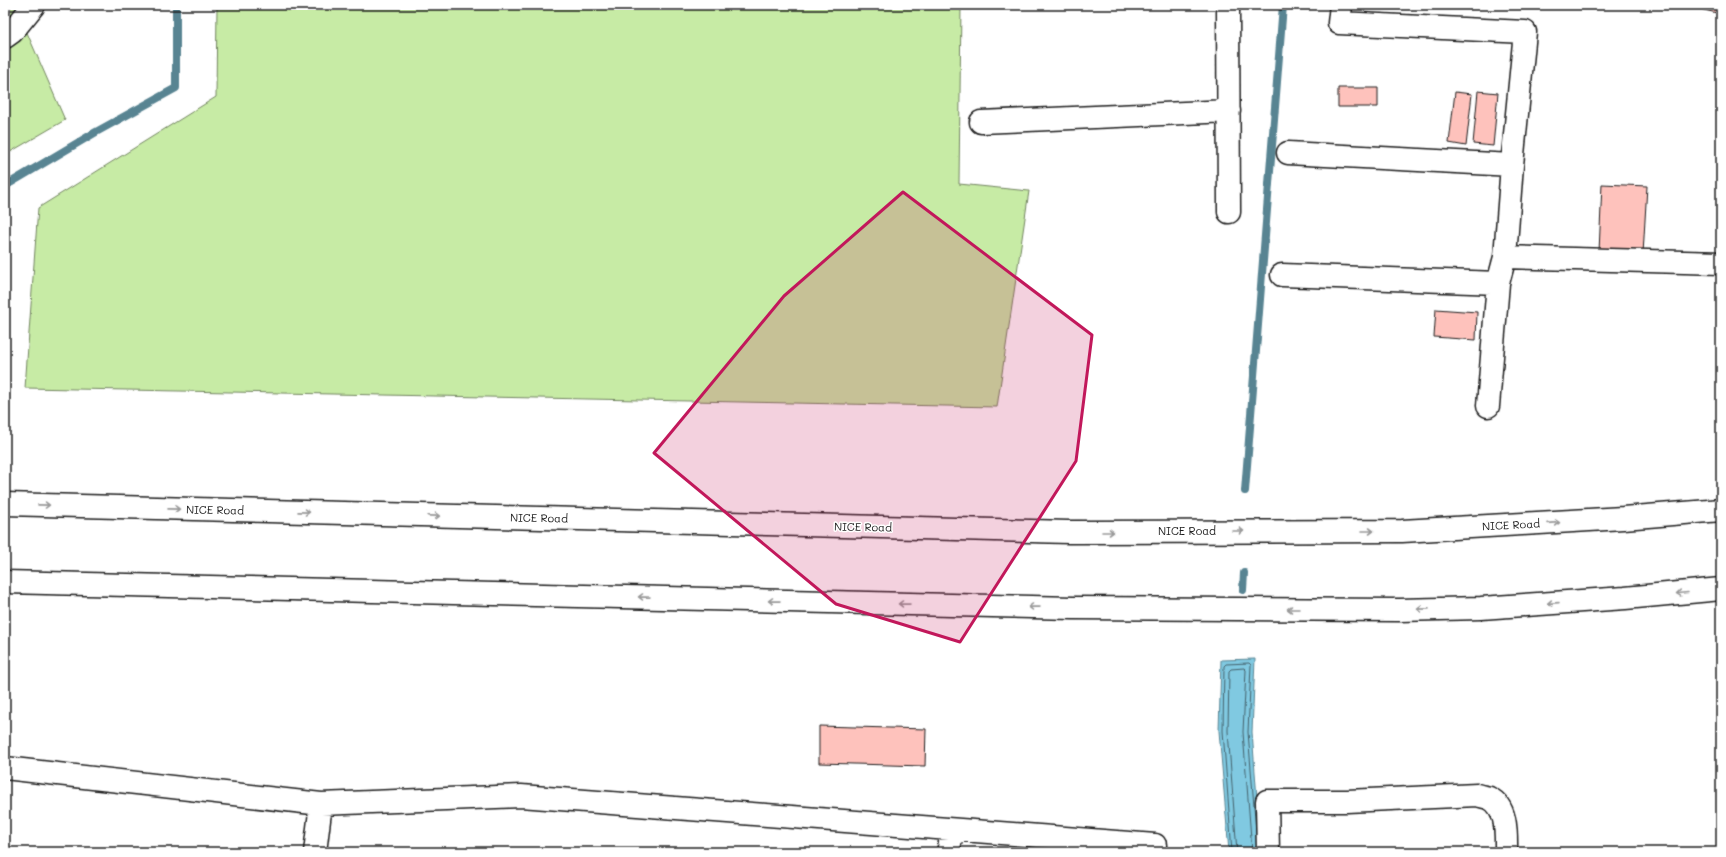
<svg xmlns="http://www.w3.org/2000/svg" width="1726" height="857" viewBox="0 0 1726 857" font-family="Mali,sans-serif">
<rect width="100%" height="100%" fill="#fff"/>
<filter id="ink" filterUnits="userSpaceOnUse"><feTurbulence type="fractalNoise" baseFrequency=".025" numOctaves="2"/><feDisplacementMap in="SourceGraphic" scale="8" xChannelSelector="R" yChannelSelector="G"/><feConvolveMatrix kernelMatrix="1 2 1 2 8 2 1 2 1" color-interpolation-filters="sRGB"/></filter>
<g filter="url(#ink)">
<path fill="#c7eba5" stroke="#728460" d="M 5,5 L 15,5 L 65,120 L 5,155 Z
M 217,5 L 961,5 L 959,184 L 1029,191 L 997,407 L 25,388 L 38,208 L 216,97 Z"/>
<path fill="#80c9e1" stroke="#588492" d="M 1255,659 L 1252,732 L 1261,852 L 1229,852 L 1219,731 L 1221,660 Z"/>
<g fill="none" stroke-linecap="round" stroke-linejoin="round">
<path stroke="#44616b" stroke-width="1" d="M 1232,852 L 1223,731 L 1224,666 L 1226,664 L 1249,663 L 1251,665 L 1248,732 L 1256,831
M 1237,852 L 1228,731 L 1229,671 L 1231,669 L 1244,668 L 1246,670 L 1243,732 L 1252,852"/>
<path stroke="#588492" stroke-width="8" d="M 5,186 L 96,132 L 176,88 L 176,5
M 1245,491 L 1283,5
M 1243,590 L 1244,573"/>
</g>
<path fill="#fec2bc" stroke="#1c1c1c" d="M 1683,5 L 1721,5 L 1721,14 Z
M 1338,88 L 1378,88 L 1378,107 L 1338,107 Z
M 1478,91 L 1498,93 L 1493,146 L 1473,144 Z
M 1455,92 L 1472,94 L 1466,146 L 1449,143 Z
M 1602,184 L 1647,186 L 1643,254 L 1599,252 Z
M 1436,309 L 1477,312 L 1476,340 L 1434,337 Z
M 819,726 L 926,729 L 925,766 L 819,763 Z"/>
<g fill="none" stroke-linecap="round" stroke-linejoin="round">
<g stroke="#1c1c1c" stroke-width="25">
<path id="minor" d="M 1228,5 L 1229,212
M 1341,5 L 1339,23 L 1525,32 L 1512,165 L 1505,257 L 1498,283 L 1488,406
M 5,37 L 12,32 L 34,5
M 981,122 L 1229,111
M 1288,153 L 1512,165
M 1505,257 L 1721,263
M 1282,275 L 1498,283
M 5,768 L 321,804 L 521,796 L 1155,845
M 315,852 L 321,804
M 948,852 L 953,830
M 1268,852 L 1267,801 L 1347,801 L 1477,795 C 1480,796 1485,797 1489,798 C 1508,807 1506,835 1506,852"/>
</g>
<g stroke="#1c1c1c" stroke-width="25">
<path id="motorway" d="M 5,504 L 1069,532 L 1402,531 L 1623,518 L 1721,510
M 5,582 L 1073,608 L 1399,610 L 1481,608 L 1625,598 L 1721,589"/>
</g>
<use href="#minor" stroke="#fff" stroke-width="22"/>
<use href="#motorway" stroke="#fff" stroke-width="22"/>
</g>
<defs><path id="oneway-shaft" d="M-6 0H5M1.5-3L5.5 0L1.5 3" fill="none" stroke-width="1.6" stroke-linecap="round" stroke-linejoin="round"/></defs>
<g stroke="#999">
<use href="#oneway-shaft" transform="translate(44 505) rotate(1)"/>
<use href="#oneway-shaft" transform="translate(174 509) rotate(1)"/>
<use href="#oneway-shaft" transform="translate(304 512) rotate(1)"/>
<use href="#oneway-shaft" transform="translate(434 516) rotate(1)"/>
<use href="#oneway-shaft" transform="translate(1554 523) rotate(-4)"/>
<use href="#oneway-shaft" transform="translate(1238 531)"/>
<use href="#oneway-shaft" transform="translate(1368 531)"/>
<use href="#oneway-shaft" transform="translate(1108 532)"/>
<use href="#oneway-shaft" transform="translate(1682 593) rotate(175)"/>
<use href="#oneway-shaft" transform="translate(644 597) rotate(-179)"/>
<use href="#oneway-shaft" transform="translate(774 601) rotate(-179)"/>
<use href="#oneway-shaft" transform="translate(1553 603) rotate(176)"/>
<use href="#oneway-shaft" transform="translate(904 604) rotate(-179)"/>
<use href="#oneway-shaft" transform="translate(1034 607) rotate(-179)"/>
<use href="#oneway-shaft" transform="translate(1293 609) rotate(-180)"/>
<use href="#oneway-shaft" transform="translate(1423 609) rotate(179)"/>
</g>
</g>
<path fill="#c2185b" fill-opacity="0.2" stroke="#c2185b" stroke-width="3" stroke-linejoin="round" d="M 903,192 L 1092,335 L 1076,461 L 960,642 L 836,604 L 654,453 L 784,296 Z"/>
<g text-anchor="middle" stroke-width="3" stroke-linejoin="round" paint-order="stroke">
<g font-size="11" fill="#1c1c1c" stroke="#fff">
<text transform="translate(215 510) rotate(1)" y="4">NICE Road</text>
<text transform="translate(539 518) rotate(1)" y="4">NICE Road</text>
<text transform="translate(1511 525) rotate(-3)" y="4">NICE Road</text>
<text transform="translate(863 527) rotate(1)" y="4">NICE Road</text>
<text x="1187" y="535">NICE Road</text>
</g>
</g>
<rect width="1726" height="857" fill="none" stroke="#fff" stroke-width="20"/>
<rect x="10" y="10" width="1706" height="837" fill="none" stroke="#1c1c1c" stroke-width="1.5" filter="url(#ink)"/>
</svg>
